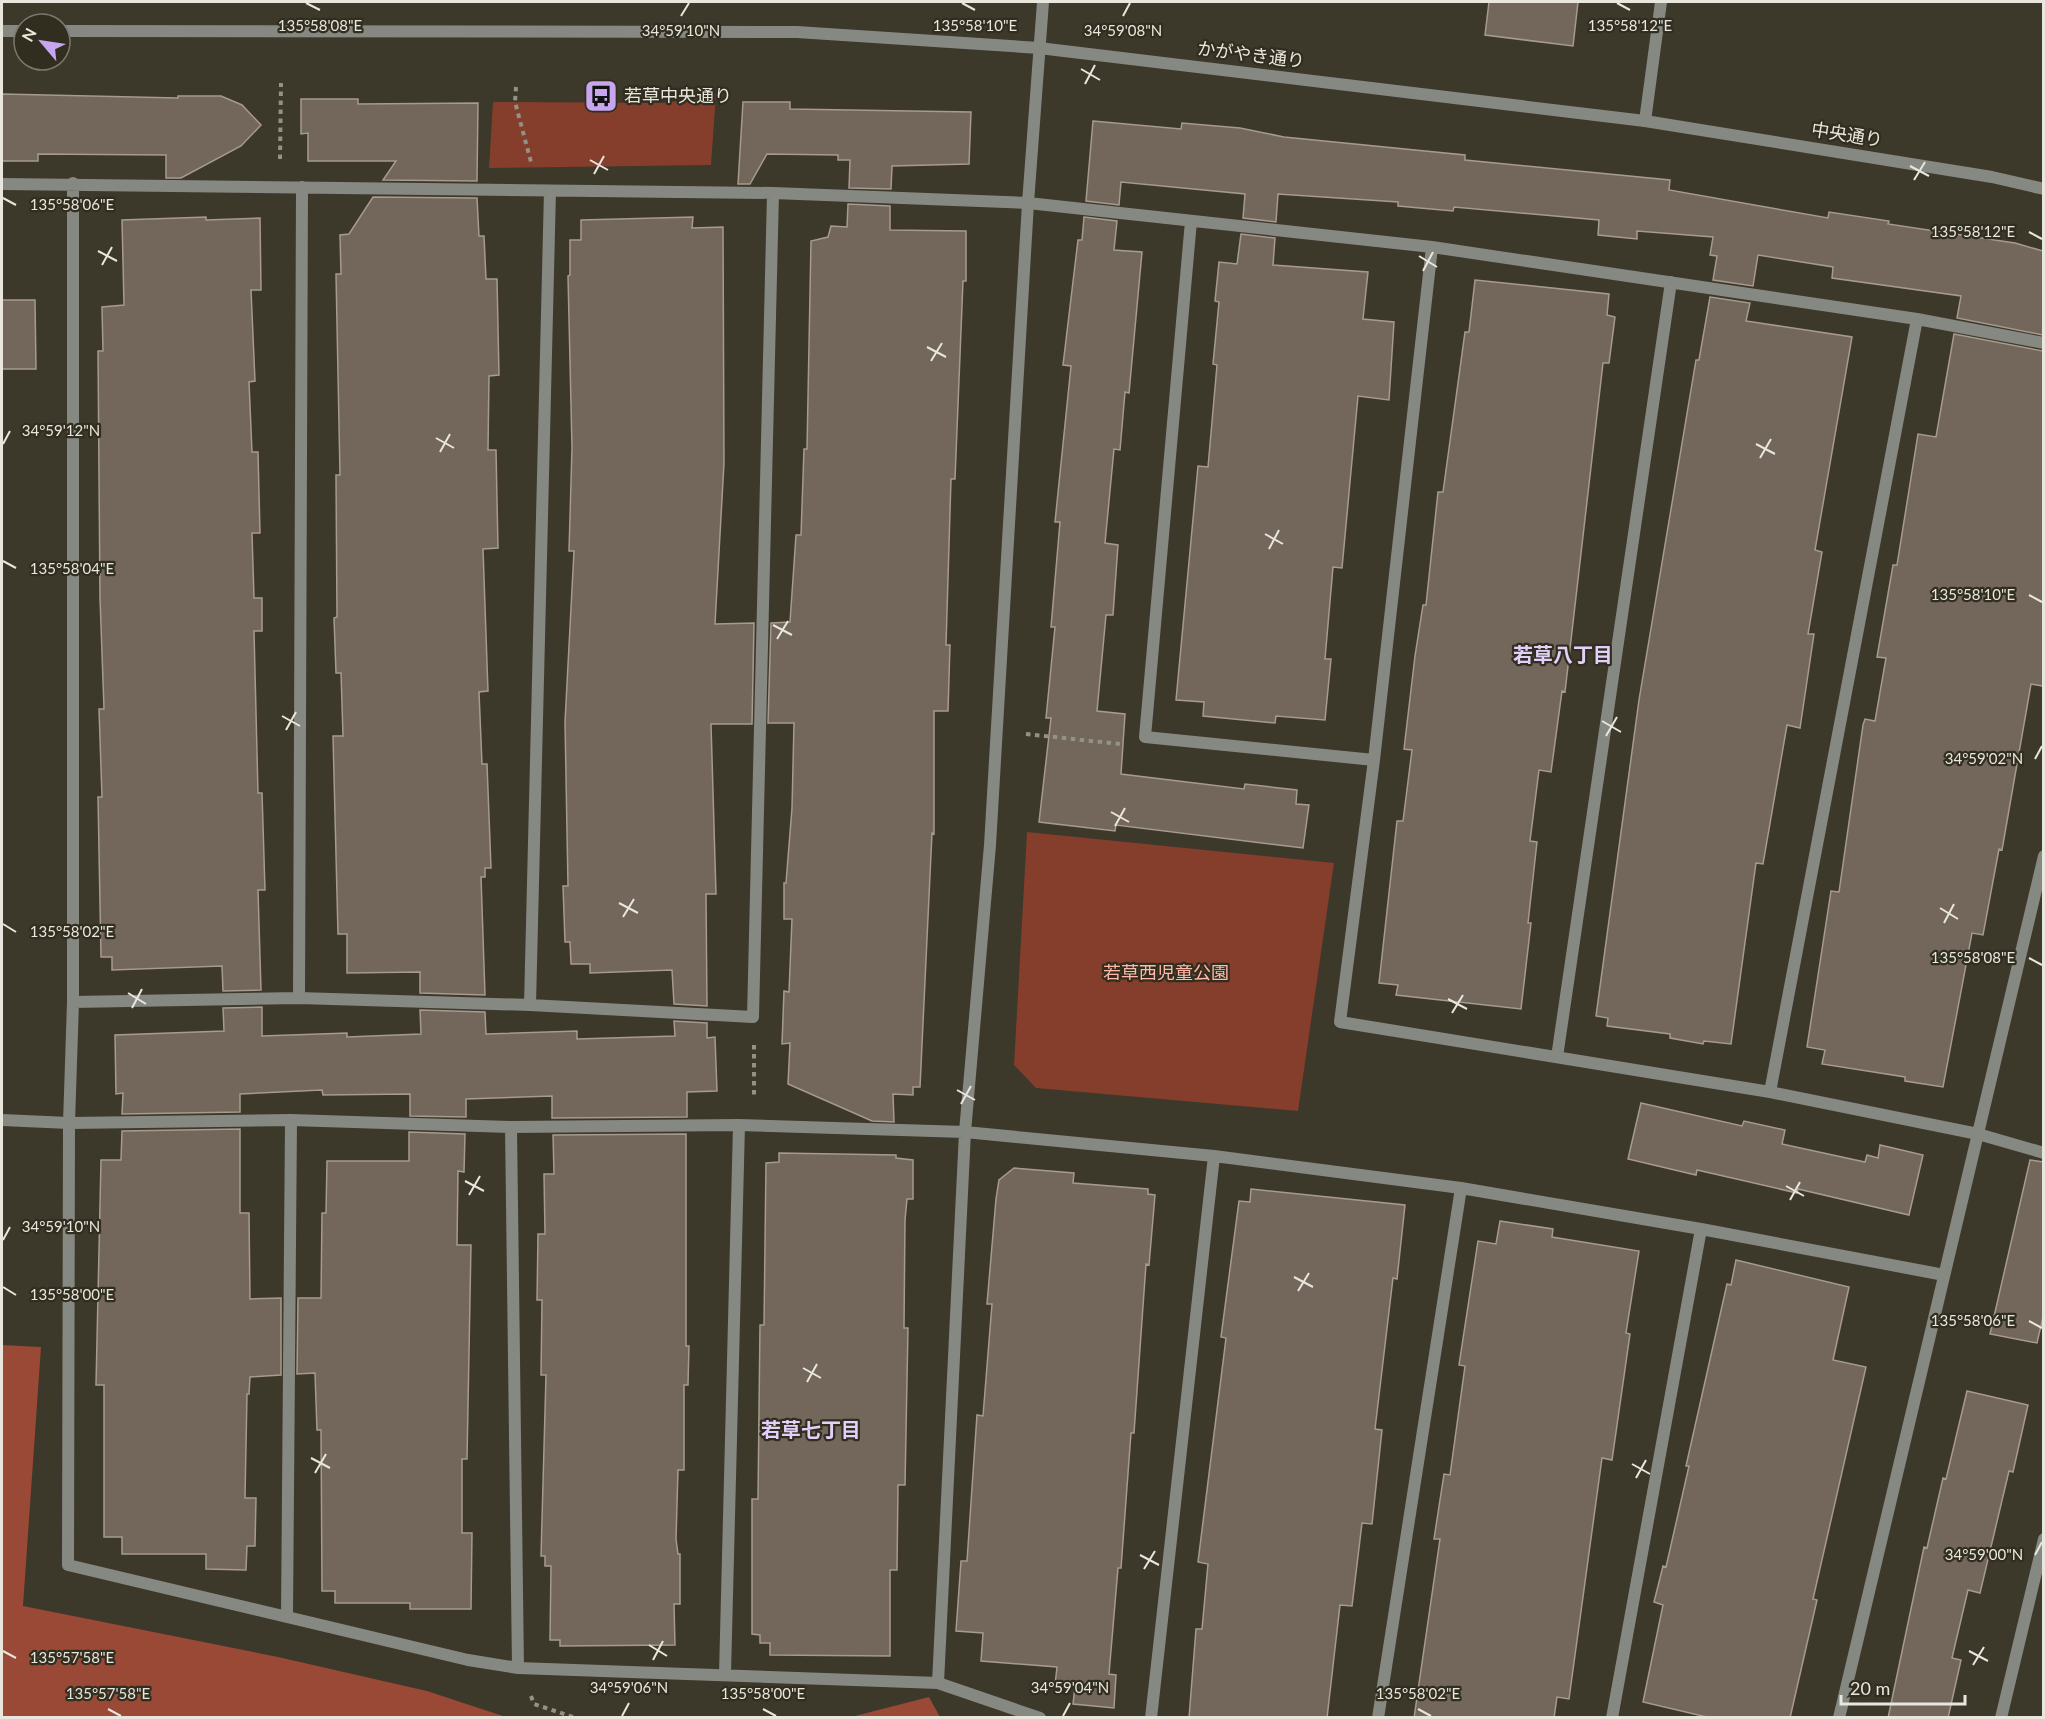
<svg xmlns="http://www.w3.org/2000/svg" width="2045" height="1719" viewBox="0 0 2045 1719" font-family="Lato,'Noto Sans JP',sans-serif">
<rect width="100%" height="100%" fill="#3c382a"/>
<path fill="#853d2c" d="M 716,94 L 711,165 L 489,168 L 493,102 L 666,103 Z
M 1027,832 L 1334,863 L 1298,1111 L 1036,1088 L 1014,1065 Z"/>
<path fill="#994936" d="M 2,1345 L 41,1347 L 23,1606 L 278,1657 L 427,1691 L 506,1717 L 2,1717 Z
M 929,1697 L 940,1717 L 851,1717 Z"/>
<path fill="#73665b" stroke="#a79a8e" stroke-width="1.5" d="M 1489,2 L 1578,2 L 1573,46 L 1485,35 Z
M 2,94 L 178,98 L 178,96 L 221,96 L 242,105 L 261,125 L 241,146 L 181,178 L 166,178 L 166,155 L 38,154 L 38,161 L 2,161 Z
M 301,99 L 358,99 L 358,104 L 478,103 L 477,181 L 383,180 L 396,161 L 308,161 L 308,133 L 301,134 Z
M 743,102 L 790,102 L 790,109 L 971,112 L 969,164 L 892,166 L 891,189 L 849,188 L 850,160 L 838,160 L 838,155 L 767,154 L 750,184 L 738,184 Z
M 1093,121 L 1181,129 L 1182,123 L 1240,128 L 1284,137 L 1465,155 L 1465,160 L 1670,180 L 1669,190 L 1828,218 L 1829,212 L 1889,221 L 1888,224 L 2015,243 L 2043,251 L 2043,335 L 1957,318 L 1961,296 L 1832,278 L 1833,267 L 1758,255 L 1753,286 L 1713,280 L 1717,256 L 1710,255 L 1713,237 L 1637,231 L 1637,239 L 1598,235 L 1599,220 L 1454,207 L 1453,211 L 1398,206 L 1398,202 L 1278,194 L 1276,222 L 1243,218 L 1245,194 L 1121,182 L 1119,205 L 1086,201 Z
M 373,197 L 477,198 L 479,236 L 484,236 L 486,279 L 497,279 L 499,375 L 489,376 L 488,450 L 496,450 L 498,548 L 483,549 L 488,691 L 479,692 L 482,764 L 487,764 L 491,868 L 485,868 L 485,877 L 481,877 L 485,995 L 420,993 L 420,972 L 347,973 L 347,934 L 338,934 L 333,736 L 343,736 L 341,673 L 336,673 L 334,618 L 337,617 L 336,475 L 340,475 L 336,274 L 341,274 L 340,235 L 349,234 Z
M 848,204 L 890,206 L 890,230 L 966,231 L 966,281 L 963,281 L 955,479 L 951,479 L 946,645 L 950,645 L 948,711 L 934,711 L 934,834 L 932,833 L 920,1087 L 913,1087 L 913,1095 L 893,1094 L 894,1122 L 872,1121 L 788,1084 L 790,1043 L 782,1044 L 784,991 L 789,992 L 792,919 L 784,919 L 784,883 L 786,883 L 792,808 L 794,723 L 768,723 L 771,623 L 790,622 L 796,535 L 801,535 L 804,449 L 807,449 L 811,241 L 828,237 L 831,226 L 847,227 Z
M 206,217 L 206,220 L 260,218 L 261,290 L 251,290 L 255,381 L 249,382 L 252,452 L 258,452 L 260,533 L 252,533 L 254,598 L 262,598 L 262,631 L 254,631 L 258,793 L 262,793 L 265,890 L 258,890 L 261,990 L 223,991 L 222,966 L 112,970 L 112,957 L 101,957 L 98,797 L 102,797 L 99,709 L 104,709 L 100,598 L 98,351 L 103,351 L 102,307 L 124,305 L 122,220 Z
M 693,217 L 692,228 L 723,227 L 724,463 L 715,624 L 754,623 L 752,724 L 711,724 L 716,894 L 706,894 L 707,1006 L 674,1004 L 672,970 L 590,973 L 590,964 L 571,964 L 570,942 L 565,942 L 563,886 L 568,886 L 565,722 L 574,551 L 569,551 L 572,448 L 568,276 L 570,275 L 570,240 L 581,240 L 581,220 Z
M 1084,217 L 1117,221 L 1114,250 L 1142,252 L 1129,393 L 1125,392 L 1120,450 L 1114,449 L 1105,543 L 1118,545 L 1113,615 L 1106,615 L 1097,711 L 1125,714 L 1121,774 L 1244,789 L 1245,784 L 1297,790 L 1296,804 L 1309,805 L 1303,848 L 1116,825 L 1115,831 L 1039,822 L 1051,718 L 1046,718 L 1055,627 L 1051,627 L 1060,522 L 1055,522 L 1071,366 L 1063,365 L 1078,240 L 1082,240 Z
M 1241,234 L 1275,238 L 1273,265 L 1368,272 L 1363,319 L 1394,322 L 1389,400 L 1358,396 L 1342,568 L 1333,567 L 1325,659 L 1331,659 L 1325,720 L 1276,716 L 1275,723 L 1203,716 L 1204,702 L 1176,700 L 1198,466 L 1208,467 L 1217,365 L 1213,364 L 1219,302 L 1215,301 L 1219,262 L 1237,264 Z
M 1475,280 L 1609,294 L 1607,315 L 1615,317 L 1609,363 L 1603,363 L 1565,692 L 1562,691 L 1551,772 L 1539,770 L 1530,841 L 1537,842 L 1528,923 L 1531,923 L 1521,1009 L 1396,995 L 1398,985 L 1379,983 L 1397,821 L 1403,821 L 1412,750 L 1404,749 L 1415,656 L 1423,605 L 1426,605 L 1438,492 L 1443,492 L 1465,332 L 1469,332 Z
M 1710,297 L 1750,303 L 1746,321 L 1852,337 L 1815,550 L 1822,552 L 1808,634 L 1814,634 L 1800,728 L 1787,725 L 1763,864 L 1756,863 L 1731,1044 L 1704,1041 L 1703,1044 L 1670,1038 L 1670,1034 L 1607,1026 L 1608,1018 L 1596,1016 L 1639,700 L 1696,360 L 1699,360 Z
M 2,300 L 35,300 L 36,369 L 2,369 Z
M 1954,334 L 2043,351 L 2043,686 L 2031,684 L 2002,850 L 1999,849 L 1983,935 L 1972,933 L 1943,1087 L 1905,1081 L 1905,1077 L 1822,1064 L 1825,1050 L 1807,1047 L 1831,891 L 1839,892 L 1863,725 L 1865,719 L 1875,721 L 1886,658 L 1877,657 L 1893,565 L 1897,565 L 1918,434 L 1936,437 Z
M 262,1007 L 262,1036 L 347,1033 L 347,1037 L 421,1034 L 420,1010 L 485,1012 L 486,1034 L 577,1031 L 577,1039 L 675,1036 L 674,1021 L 707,1023 L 707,1038 L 715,1037 L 717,1091 L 687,1092 L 687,1117 L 552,1118 L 552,1096 L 466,1099 L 466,1117 L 410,1116 L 410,1094 L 323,1095 L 322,1090 L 240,1094 L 240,1112 L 122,1114 L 123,1093 L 116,1094 L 115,1035 L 224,1031 L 223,1008 Z
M 1641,1103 L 1742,1126 L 1744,1121 L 1785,1130 L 1782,1144 L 1865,1162 L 1867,1155 L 1878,1158 L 1880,1145 L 1923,1155 L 1909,1215 L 1798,1189 L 1797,1193 L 1697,1170 L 1696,1175 L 1628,1159 Z
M 240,1129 L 240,1213 L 249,1213 L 250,1299 L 281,1298 L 281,1375 L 250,1377 L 249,1394 L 247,1394 L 245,1498 L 256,1498 L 255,1546 L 247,1546 L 246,1570 L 206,1569 L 206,1554 L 122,1554 L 122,1537 L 104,1537 L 104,1385 L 96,1385 L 101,1160 L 121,1160 L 122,1131 Z
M 409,1132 L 465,1134 L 464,1172 L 458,1171 L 457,1245 L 471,1245 L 467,1459 L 462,1459 L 462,1533 L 472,1533 L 471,1609 L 410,1609 L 410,1603 L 335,1603 L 335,1591 L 322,1591 L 321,1430 L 317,1430 L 315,1373 L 297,1374 L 298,1298 L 321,1298 L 322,1213 L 326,1213 L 327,1161 L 409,1161 Z
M 686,1134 L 686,1346 L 689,1346 L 688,1385 L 684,1385 L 684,1470 L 678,1470 L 676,1539 L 678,1554 L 680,1554 L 680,1604 L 674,1604 L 675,1645 L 560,1646 L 560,1640 L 550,1640 L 551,1566 L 545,1566 L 545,1556 L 541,1556 L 546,1375 L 541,1375 L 542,1300 L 537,1300 L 538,1234 L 545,1234 L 544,1174 L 554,1174 L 553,1135 Z
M 779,1153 L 896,1155 L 896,1158 L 913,1160 L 913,1199 L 907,1199 L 905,1220 L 904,1328 L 908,1328 L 905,1485 L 898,1485 L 897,1570 L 890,1570 L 890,1656 L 770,1655 L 770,1643 L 760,1643 L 760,1635 L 752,1634 L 752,1499 L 758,1499 L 760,1325 L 764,1325 L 766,1163 L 779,1162 Z
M 2030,1160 L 2043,1162 L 2043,1317 L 2037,1343 L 1990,1334 Z
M 1014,1168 L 1074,1173 L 1073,1183 L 1148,1189 L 1148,1194 L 1155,1195 L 1149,1265 L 1146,1264 L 1134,1433 L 1131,1433 L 1121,1568 L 1118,1568 L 1109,1674 L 1116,1675 L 1114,1708 L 1073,1704 L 1075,1686 L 1055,1685 L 1057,1667 L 981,1661 L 983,1633 L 956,1631 L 961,1561 L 967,1561 L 977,1415 L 983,1416 L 992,1304 L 987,1304 L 996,1199 L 999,1180 Z
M 1251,1189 L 1405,1205 L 1397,1279 L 1393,1278 L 1375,1429 L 1382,1430 L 1372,1524 L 1362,1523 L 1352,1606 L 1340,1605 L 1327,1718 L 1189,1718 L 1196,1629 L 1202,1629 L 1208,1564 L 1198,1562 L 1226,1338 L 1221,1337 L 1239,1201 L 1250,1202 Z
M 1500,1221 L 1553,1229 L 1552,1237 L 1639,1251 L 1626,1333 L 1630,1334 L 1612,1460 L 1602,1458 L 1569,1699 L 1557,1697 L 1554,1718 L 1414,1718 L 1440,1539 L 1434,1539 L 1444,1474 L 1450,1475 L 1465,1366 L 1459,1365 L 1478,1241 L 1496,1244 Z
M 1736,1260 L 1849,1287 L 1833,1360 L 1866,1367 L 1813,1599 L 1817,1600 L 1790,1718 L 1711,1718 L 1643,1702 L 1663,1605 L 1654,1602 L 1663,1566 L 1666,1567 L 1689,1466 L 1686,1466 L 1727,1284 L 1731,1285 Z
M 1967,1391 L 2028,1405 L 2013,1472 L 2009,1471 L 1980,1593 L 1968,1590 L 1952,1658 L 1961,1660 L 1948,1718 L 1888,1718 L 1924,1547 L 1927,1548 L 1943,1478 L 1946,1479 Z"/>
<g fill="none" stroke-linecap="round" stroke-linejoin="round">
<path stroke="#949186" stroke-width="4" stroke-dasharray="4.5 4.5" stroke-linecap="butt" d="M 516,87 L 515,102 L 531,162
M 280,159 L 281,83
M 1026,734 L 1120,744
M 754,1045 L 754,1098
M 531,1696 L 534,1704 L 576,1718"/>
<path stroke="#868882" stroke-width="12" d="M 1645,121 L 1661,2
M 73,183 L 73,1002 L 69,1123 L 291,1120 L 511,1127 L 739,1125 L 965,1132 L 1214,1156 L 1461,1188 L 1701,1229 L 1944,1275
M 2,184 L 773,193 L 1028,203 L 1432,247 L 1917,319 L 2044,343
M 1191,221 L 1145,737 L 1374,760
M 1432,247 L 1374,760 L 1340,1022 L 1770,1092 L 1978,1134 L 2044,1153
M 299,998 L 302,187
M 73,1002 L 299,998 L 530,1005 L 753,1017 L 773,193
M 530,1005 L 550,191
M 1557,1057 L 1671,282
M 1770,1092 L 1917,319
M 2,1120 L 69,1123 L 68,1565 L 468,1660 L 518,1668 L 938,1683 L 1040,1718
M 511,1127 L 518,1668
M 287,1616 L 291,1120
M 725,1674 L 739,1125
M 938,1683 L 965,1132 L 990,845 L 1028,203 L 1043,2
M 1151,1718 L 1214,1156
M 1378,1718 L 1461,1188
M 1612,1718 L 1701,1229
M 1839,1718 L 2044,856
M 2001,1718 L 2044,1539"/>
<path stroke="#868882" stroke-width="12" d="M 2,31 L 24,31
M 60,31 L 797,32 L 1039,48 L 1645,121 L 1992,177 L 2044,189"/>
</g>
<path fill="none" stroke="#e8e6dd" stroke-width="2" d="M 306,3 L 320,10M 962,3 L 975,10M 1617,3 L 1630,10M 681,16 L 689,3M 1123,16 L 1130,3M 1081,69 L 1100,80M 1085,84 L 1095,65M 590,160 L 608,170M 1910,166 L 1929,176M 594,174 L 604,156M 1914,180 L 1925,162M 3,198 L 16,205M 2029,232 L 2042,239M 98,251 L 117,261M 1419,256 L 1437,267M 102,265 L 112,247M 1423,271 L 1433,252M 927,347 L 946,357M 931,361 L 942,343M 436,438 L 454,448M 3,444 L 10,431M 1756,444 L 1775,454M 440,452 L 450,434M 1760,458 L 1771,439M 1265,534 L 1283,544M 1269,549 L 1279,530M 3,561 L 16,568M 2029,595 L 2042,602M 773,625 L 792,635M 777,639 L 788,621M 282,716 L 300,726M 1602,721 L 1621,732M 286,730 L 296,712M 1606,736 L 1617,717M 2035,759 L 2042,746M 1111,812 L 1129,822M 1115,826 L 1125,808M 619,903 L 638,913M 1940,908 L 1958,919M 623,917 L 634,899M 1944,923 L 1954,904M 3,924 L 16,932M 2029,958 L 2042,965M 128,993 L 146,1004M 1448,999 L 1467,1009M 132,1008 L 142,989M 1452,1013 L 1463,995M 957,1090 L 975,1100M 961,1104 L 971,1086M 465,1181 L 484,1191M 1786,1186 L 1804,1196M 469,1195 L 480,1176M 1790,1200 L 1800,1182M 3,1240 L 10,1227M 1294,1277 L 1313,1287M 3,1287 L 16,1295M 1298,1291 L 1309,1273M 2029,1321 L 2042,1328M 803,1368 L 821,1378M 807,1382 L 817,1364M 311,1458 L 330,1468M 1632,1464 L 1650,1474M 315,1473 L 326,1454M 1636,1478 L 1646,1460M 1140,1555 L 1159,1565M 2035,1555 L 2042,1542M 1144,1569 L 1155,1551M 649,1645 L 667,1656M 3,1651 L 16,1658M 1969,1651 L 1988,1661M 653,1660 L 663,1641M 1973,1665 L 1984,1647M 108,1709 L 121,1716M 763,1709 L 776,1716M 1418,1709 L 1431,1716M 622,1716 L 629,1703M 1063,1716 L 1070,1703"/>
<defs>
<g id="bus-square" transform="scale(1.725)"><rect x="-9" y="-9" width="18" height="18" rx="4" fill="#c7a6ef" stroke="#312e20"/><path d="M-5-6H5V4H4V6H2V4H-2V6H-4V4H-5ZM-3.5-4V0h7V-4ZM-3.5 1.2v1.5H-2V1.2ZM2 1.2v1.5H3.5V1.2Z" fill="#111"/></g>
</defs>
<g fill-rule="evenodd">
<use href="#bus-square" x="601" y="96"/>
</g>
<g text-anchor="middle" stroke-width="4.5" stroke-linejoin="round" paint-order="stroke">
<g font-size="18" fill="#e8e6dd" stroke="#312e20">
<text transform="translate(1251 55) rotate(7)" y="6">かがやき通り</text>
<text transform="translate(1847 135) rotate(9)" y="6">中央通り</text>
</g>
<g font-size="18" fill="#e8e6dd" stroke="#312e20" text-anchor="start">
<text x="624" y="102">若草中央通り</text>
</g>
<g font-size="18" fill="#ffb9a8" stroke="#312e20">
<text x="1166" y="979">若草西児童公園</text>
</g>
<g font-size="20" font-weight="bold" fill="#e2d0fa" stroke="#312e20">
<text x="1563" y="662">若草八丁目</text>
<text x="811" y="1437">若草七丁目</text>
</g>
</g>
<g font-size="15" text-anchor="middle" fill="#e8e6dd" stroke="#312e20" stroke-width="4.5" stroke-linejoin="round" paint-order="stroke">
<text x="1630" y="31">135°58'12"E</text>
<text x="320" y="31">135°58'08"E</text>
<text x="975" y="31">135°58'10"E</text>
<text x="681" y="36">34°59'10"N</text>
<text x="1123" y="36">34°59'08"N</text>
<text x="72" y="210">135°58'06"E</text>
<text x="1973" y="237">135°58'12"E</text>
<text x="61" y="436">34°59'12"N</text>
<text x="72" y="574">135°58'04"E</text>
<text x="1973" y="600">135°58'10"E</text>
<text x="1984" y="764">34°59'02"N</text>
<text x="72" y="937">135°58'02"E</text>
<text x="1973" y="963">135°58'08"E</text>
<text x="61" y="1232">34°59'10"N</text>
<text x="72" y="1300">135°58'00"E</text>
<text x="1973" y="1326">135°58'06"E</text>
<text x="1984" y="1560">34°59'00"N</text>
<text x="72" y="1663">135°57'58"E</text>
<text x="629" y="1693">34°59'06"N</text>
<text x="1070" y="1693">34°59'04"N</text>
<text x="108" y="1699">135°57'58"E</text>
<text x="763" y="1699">135°58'00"E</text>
<text x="1418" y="1699">135°58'02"E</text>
</g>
<rect width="2045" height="1719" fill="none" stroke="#e8e6dd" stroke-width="6"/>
<g transform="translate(42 42) rotate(299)"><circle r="28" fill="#312e20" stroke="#7a786c" stroke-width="1.5"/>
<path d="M0-4.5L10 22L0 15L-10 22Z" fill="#c7a6ef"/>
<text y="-9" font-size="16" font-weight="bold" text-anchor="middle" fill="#e8e6dd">N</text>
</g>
<path d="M1841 1695v9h124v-9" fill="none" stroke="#e8e6dd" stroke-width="3"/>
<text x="1850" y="1695" font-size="18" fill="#e8e6dd" stroke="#312e20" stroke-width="4.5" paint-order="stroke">20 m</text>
</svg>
